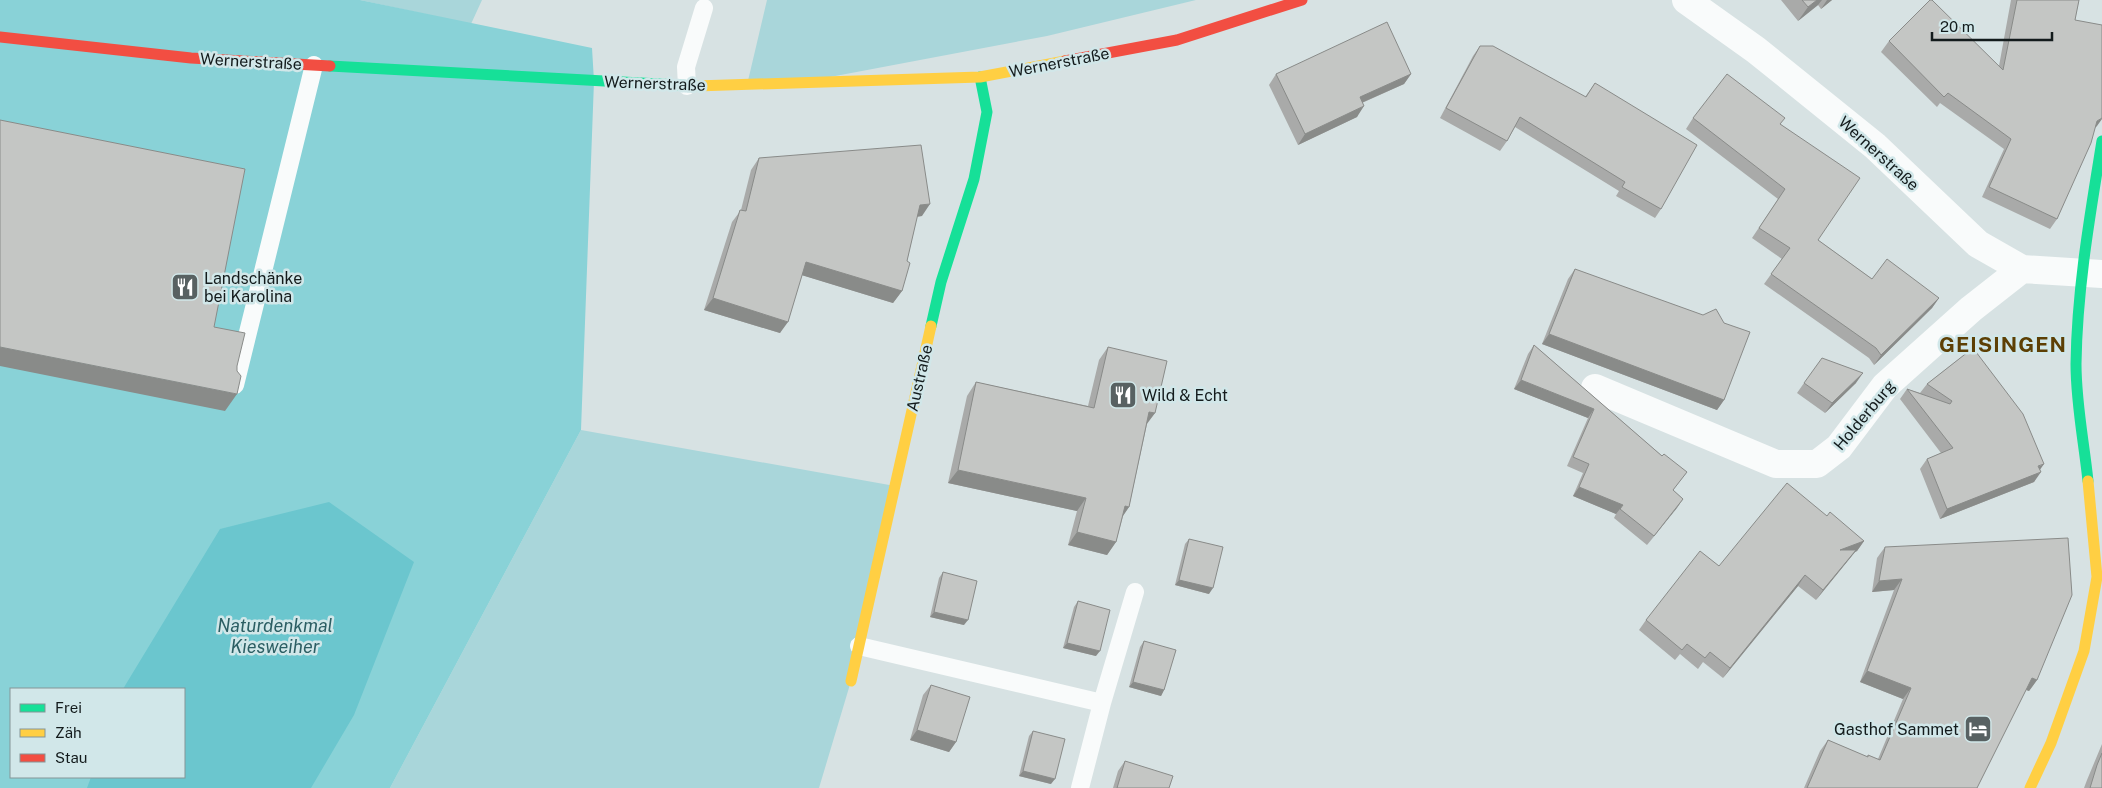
<svg xmlns="http://www.w3.org/2000/svg" width="2102" height="788" viewBox="0 0 2102 788" font-family="'Public Sans',sans-serif">
<rect width="100%" height="100%" fill="#d7e2e3"/>
<path fill="#a9d6da" d="M 360,0 L 482,0 L 471,24 Z
M 767,0 L 1196,0 L 1047,36 L 793,84 L 747,85 Z
M 581,430 L 895,486 L 851,681 L 819,788 L 390,788 Z"/>
<path fill="#89d2d7" fill-rule="evenodd" d="M 0,0 L 360,0 L 592,48 L 594,81 L 581,430 L 390,788 L 0,788 ZM 11,689 L 184,689 L 184,777 L 11,777 Z"/>
<path fill="#6bc6ce" d="M 329,502 L 414,562 L 354,715 L 311,788 L 87,788 L 91,777 L 184,777 L 184,689 L 123,689 L 126,684 L 220,529 Z"/>
<g fill="none" stroke-linecap="round" stroke-linejoin="round">
<path stroke="#f9fbfb" stroke-width="18" d="M 687,86 L 686,67 L 704,8
M 235,385 L 314,65
M 859,646 L 1102,703 L 1080,788
M 1102,703 L 1135,592"/>
<path stroke="#f9fbfb" stroke-width="28" d="M 1686,0 L 1756,50 L 1875,146 L 1978,244 L 2022,269 L 2102,274
M 1595,388 L 1776,464 L 1817,464 L 1839,447 L 1885,386 L 1971,309 L 2022,269"/>
<path stroke="#16e098" stroke-width="11" d="M 330,66 L 696,86
M 931,326 L 941,282 L 974,179 L 987,112 L 980,77
M 2088,481 C 2084,442 2076,404 2076,364 C 2077,289 2090,215 2102,141"/>
<path stroke="#ffcf43" stroke-width="11" d="M 696,86 L 980,77 L 1065,61
M 851,681 L 931,326
M 2030,788 L 2051,743 L 2084,651 L 2097,577 L 2088,481"/>
<path stroke="#f24e42" stroke-width="11" d="M 0,37 L 191,58 L 330,66
M 1065,61 L 1177,40 L 1302,0"/>
</g>
<path fill="#a9aaa9" d="M 1781,0 L 1832,0 L 1821,9 L 1818,5 L 1798,21 Z
M 2011,0 L 2079,0 L 2075,20 L 2097,126 L 2095,128 L 2057,219 L 2050,229 L 1982,197 L 2004,149 L 1940,103 L 1937,107 L 1881,52 L 1889,41 L 1999,66 Z
M 1480,46 L 1585,97 L 1595,83 L 1661,209 L 1655,218 L 1616,196 L 1619,191 L 1515,127 L 1507,141 L 1500,151 L 1440,118 L 1473,56 Z
M 1276,74 L 1411,74 L 1404,84 L 1362,103 L 1357,117 L 1298,145 L 1269,85 Z
M 1693,118 L 1781,124 L 1818,240 L 1872,279 L 1939,298 L 1932,308 L 1874,365 L 1869,358 L 1764,284 L 1782,259 L 1752,238 L 1778,199 L 1686,129 Z
M 759,158 L 922,216 L 917,217 L 907,261 L 902,291 L 893,303 L 802,275 L 780,333 L 704,310 L 732,222 L 741,210 L 751,170 Z
M 1575,269 L 1724,400 L 1717,410 L 1542,344 L 1568,279 Z
M 1534,345 L 1662,456 L 1687,472 L 1673,490 L 1683,499 L 1647,545 L 1614,518 L 1616,514 L 1573,496 L 1583,473 L 1567,466 L 1588,418 L 1514,389 L 1528,354 Z
M 1108,347 L 1155,413 L 1147,424 L 1129,507 L 1123,516 L 1116,542 L 1107,555 L 1068,545 L 1077,511 L 948,483 L 967,396 L 976,382 L 1088,406 L 1099,360 Z
M 1973,348 L 2040,470 L 2034,482 L 1940,519 L 1920,469 L 1927,459 L 1941,453 L 1900,399 L 1907,389 L 1920,393 L 1927,384 Z
M 1804,383 L 1856,383 L 1825,413 L 1797,393 Z
M 1827,516 L 1864,541 L 1857,551 L 1855,552 L 1816,600 L 1798,586 L 1723,678 L 1703,662 L 1698,669 L 1680,654 L 1675,660 L 1639,630 L 1646,620 L 1719,566 Z
M 1189,539 L 1209,594 L 1175,585 L 1185,544 Z
M 1885,547 L 2037,680 L 2029,691 L 2026,690 L 1977,788 L 1804,788 L 1820,751 L 1828,740 L 1867,757 L 1868,755 L 1878,759 L 1903,699 L 1860,682 L 1894,590 L 1872,592 L 1877,558 Z
M 943,572 L 964,625 L 930,617 L 939,578 Z
M 1078,601 L 1096,656 L 1063,648 L 1074,607 Z
M 1144,641 L 1164,690 L 1161,696 L 1129,687 L 1140,647 Z
M 931,685 L 956,742 L 949,752 L 910,740 L 923,695 Z
M 1033,731 L 1051,784 L 1019,776 L 1029,736 Z
M 2102,744 L 2102,788 L 2084,788 L 2087,780 Z
M 1125,761 L 1169,788 L 1113,788 L 1118,771 Z"/>
<path fill="#898b89" d="M 1817,0 L 1822,0 L 1818,5 L 1798,21 L 1808,7 Z
M 1827,0 L 1832,0 L 1821,9 Z
M 1411,74 L 1404,84 L 1352,107 L 1360,97 Z
M 1364,106 L 1357,117 L 1298,145 L 1305,134 Z
M 2102,118 L 2102,119 L 2097,126 L 2090,131 L 2097,121 Z
M 930,204 L 922,216 L 912,217 L 920,205 Z
M 806,262 L 902,291 L 893,303 L 798,274 Z
M 713,298 L 788,322 L 780,333 L 704,310 Z
M 1939,298 L 1932,308 L 1874,365 L 1881,355 Z
M 1549,334 L 1724,400 L 1717,410 L 1542,344 Z
M 0,347 L 237,394 L 225,411 L 0,366 Z
M 1863,373 L 1856,383 L 1825,413 L 1832,403 Z
M 1521,380 L 1594,409 L 1588,418 L 1514,389 Z
M 1149,412 L 1155,413 L 1145,426 Z
M 2044,464 L 2037,474 L 2041,472 L 2034,482 L 1940,519 L 1947,509 Z
M 958,470 L 1086,498 L 1077,511 L 948,483 Z
M 1579,487 L 1623,505 L 1616,514 L 1573,496 Z
M 1683,499 L 1677,508 L 1647,545 L 1654,536 Z
M 1125,506 L 1129,507 L 1120,520 Z
M 1077,532 L 1116,542 L 1107,555 L 1068,545 Z
M 1864,541 L 1857,551 L 1855,552 L 1816,600 L 1823,590 L 1840,550 Z
M 1805,575 L 1798,586 L 1723,678 L 1730,668 Z
M 1902,579 L 1894,590 L 1872,592 L 1879,581 Z
M 1179,580 L 1213,588 L 1209,594 L 1175,585 Z
M 934,612 L 968,620 L 964,625 L 930,617 Z
M 1067,643 L 1100,651 L 1096,656 L 1063,648 Z
M 1867,671 L 1911,688 L 1903,699 L 1860,682 Z
M 2032,678 L 2037,680 L 2029,691 L 2024,689 Z
M 1133,682 L 1164,690 L 1161,696 L 1129,687 Z
M 917,730 L 956,742 L 949,752 L 910,740 Z
M 1023,771 L 1055,779 L 1051,784 L 1019,776 Z"/>
<path fill="#c4c6c4" stroke="#898b89" d="M 1802,0 L 1817,0 L 1808,7 Z
M 1930,0 L 1932,0 L 2003,70 L 2017,0 L 2079,0 L 2075,20 L 2102,25 L 2102,118 L 2097,121 L 2091,143 L 2057,219 L 1989,187 L 2011,139 L 1948,93 L 1944,97 L 1889,41 Z
M 1387,22 L 1411,74 L 1360,97 L 1364,106 L 1305,134 L 1276,74 Z
M 1480,46 L 1493,46 L 1586,97 L 1595,83 L 1697,145 L 1661,209 L 1622,187 L 1625,182 L 1520,117 L 1507,141 L 1446,108 Z
M 1727,74 L 1785,118 L 1780,124 L 1860,178 L 1818,240 L 1872,279 L 1887,259 L 1939,298 L 1881,355 L 1876,348 L 1771,274 L 1790,248 L 1759,228 L 1785,189 L 1693,118 Z
M 0,120 L 245,169 L 214,327 L 245,333 L 237,366 L 237,371 L 241,376 L 237,394 L 0,347 Z
M 921,145 L 930,204 L 920,205 L 907,261 L 910,263 L 902,291 L 806,262 L 788,322 L 713,298 L 740,210 L 746,211 L 759,158 Z
M 1575,269 L 1703,315 L 1716,309 L 1724,323 L 1750,332 L 1724,400 L 1549,334 Z
M 1534,345 L 1662,456 L 1664,454 L 1687,472 L 1673,490 L 1683,499 L 1654,536 L 1620,509 L 1623,505 L 1579,487 L 1589,464 L 1573,457 L 1594,409 L 1521,380 Z
M 1108,347 L 1167,361 L 1155,413 L 1149,412 L 1129,507 L 1125,506 L 1116,542 L 1077,532 L 1086,498 L 958,470 L 976,382 L 1094,408 Z
M 1973,348 L 2023,414 L 2044,464 L 2038,466 L 2041,472 L 1947,509 L 1927,459 L 1953,448 L 1907,389 L 1950,404 L 1952,401 L 1927,384 Z
M 1822,358 L 1863,373 L 1832,403 L 1804,383 Z
M 1787,483 L 1827,516 L 1830,512 L 1864,541 L 1840,550 L 1856,550 L 1823,590 L 1805,575 L 1730,668 L 1710,652 L 1705,658 L 1687,644 L 1682,650 L 1646,620 L 1700,551 L 1719,566 Z
M 2068,538 L 2072,595 L 2037,680 L 2032,678 L 1977,788 L 1807,788 L 1828,740 L 1868,757 L 1868,755 L 1880,760 L 1911,688 L 1867,671 L 1902,579 L 1879,581 L 1885,547 Z
M 1189,539 L 1223,547 L 1213,588 L 1179,580 Z
M 943,572 L 977,581 L 968,620 L 934,612 Z
M 1078,601 L 1110,610 L 1100,651 L 1067,643 Z
M 1144,641 L 1176,650 L 1164,690 L 1133,682 Z
M 931,685 L 970,697 L 956,742 L 917,730 Z
M 1033,731 L 1065,739 L 1055,779 L 1023,771 Z
M 2102,753 L 2102,788 L 2090,788 L 2097,765 Z
M 1125,761 L 1173,776 L 1169,788 L 1117,788 Z"/>
<defs>
<g id="restaurant-square" transform="scale(1.4375)"><rect x="-9" y="-9" width="18" height="18" rx="4" fill="#586162" stroke="#d1e7e9"/><path d="M-5-6h1v4h1v-4h1v4h1v-4h1v5L-1.5 .5V6h-2V.5L-5-1ZM5-6V6H3V1.5H1.5Q1.5-4 5-6Z" fill="#fff"/></g>
<g id="hotel-square" transform="scale(1.4375)"><rect x="-9" y="-9" width="18" height="18" rx="4" fill="#586162" stroke="#d1e7e9"/><path d="M-6-4.5h1.5V1H6V5H4.5V3h-9V5H-6ZM-4 0a1.8 1.8 0 1 1 3.6 0ZM.5 0V-2.5h3Q6-2.5 6 0Z" fill="#fff"/></g>
</defs>
<g fill-rule="evenodd">
<use href="#restaurant-square" x="185" y="287"/>
<use href="#restaurant-square" x="1123" y="395"/>
<use href="#hotel-square" x="1978" y="729"/>
</g>
<g text-anchor="middle" stroke-width="5" stroke-linejoin="round" paint-order="stroke">
<g font-size="16" fill="#131b1c" stroke="#d1e7e9">
<text transform="translate(251 61) rotate(3)" y="6">Wernerstraße</text>
<text transform="translate(1059 62) rotate(-11)" y="6">Wernerstraße</text>
<text transform="translate(655 83) rotate(2)" y="6">Wernerstraße</text>
<text transform="translate(1879 153) rotate(42)" y="6">Wernerstraße</text>
<text transform="translate(919 378) rotate(-77)" y="6">Austraße</text>
<text transform="translate(1864 415) rotate(-50)" y="6">Holderburg</text>
</g>
<g font-size="16" fill="#131b1c" stroke="#d1e7e9" text-anchor="start">
<text x="204" y="284">Landschänke<tspan x="204" dy="18">bei Karolina</tspan></text>
<text x="1142" y="401">Wild &amp; Echt</text>
<text x="1959" y="735" text-anchor="end">Gasthof Sammet</text>
</g>
<g font-size="18" font-style="italic" fill="#2b5e63" stroke="#d1e7e9">
<text x="275" y="632">Naturdenkmal<tspan x="275" dy="21">Kiesweiher</tspan></text>
</g>
<g font-size="21" font-weight="bold" letter-spacing="1" fill="#5d3f04" stroke="#d1e7e9">
<text x="2003" y="352">GEISINGEN</text>
</g>
</g>
<rect x="10" y="688" width="175" height="90" fill="#d1e7e9" stroke="#859597"/>
<rect x="20" y="704" width="25" height="8" fill="#16e098" stroke="#859597"/>
<text x="55" y="713" font-size="15" fill="#131b1c">Frei</text>
<rect x="20" y="729" width="25" height="8" fill="#ffcf43" stroke="#859597"/>
<text x="55" y="738" font-size="15" fill="#131b1c">Zäh</text>
<rect x="20" y="754" width="25" height="8" fill="#f24e42" stroke="#859597"/>
<text x="55" y="763" font-size="15" fill="#131b1c">Stau</text>
<path d="M1932 32v8h120v-8" fill="none" stroke="#131b1c" stroke-width="2.5"/>
<text x="1940" y="32" font-size="15" fill="#131b1c" stroke="#d1e7e9" stroke-width="4" paint-order="stroke">20 m</text>
</svg>
